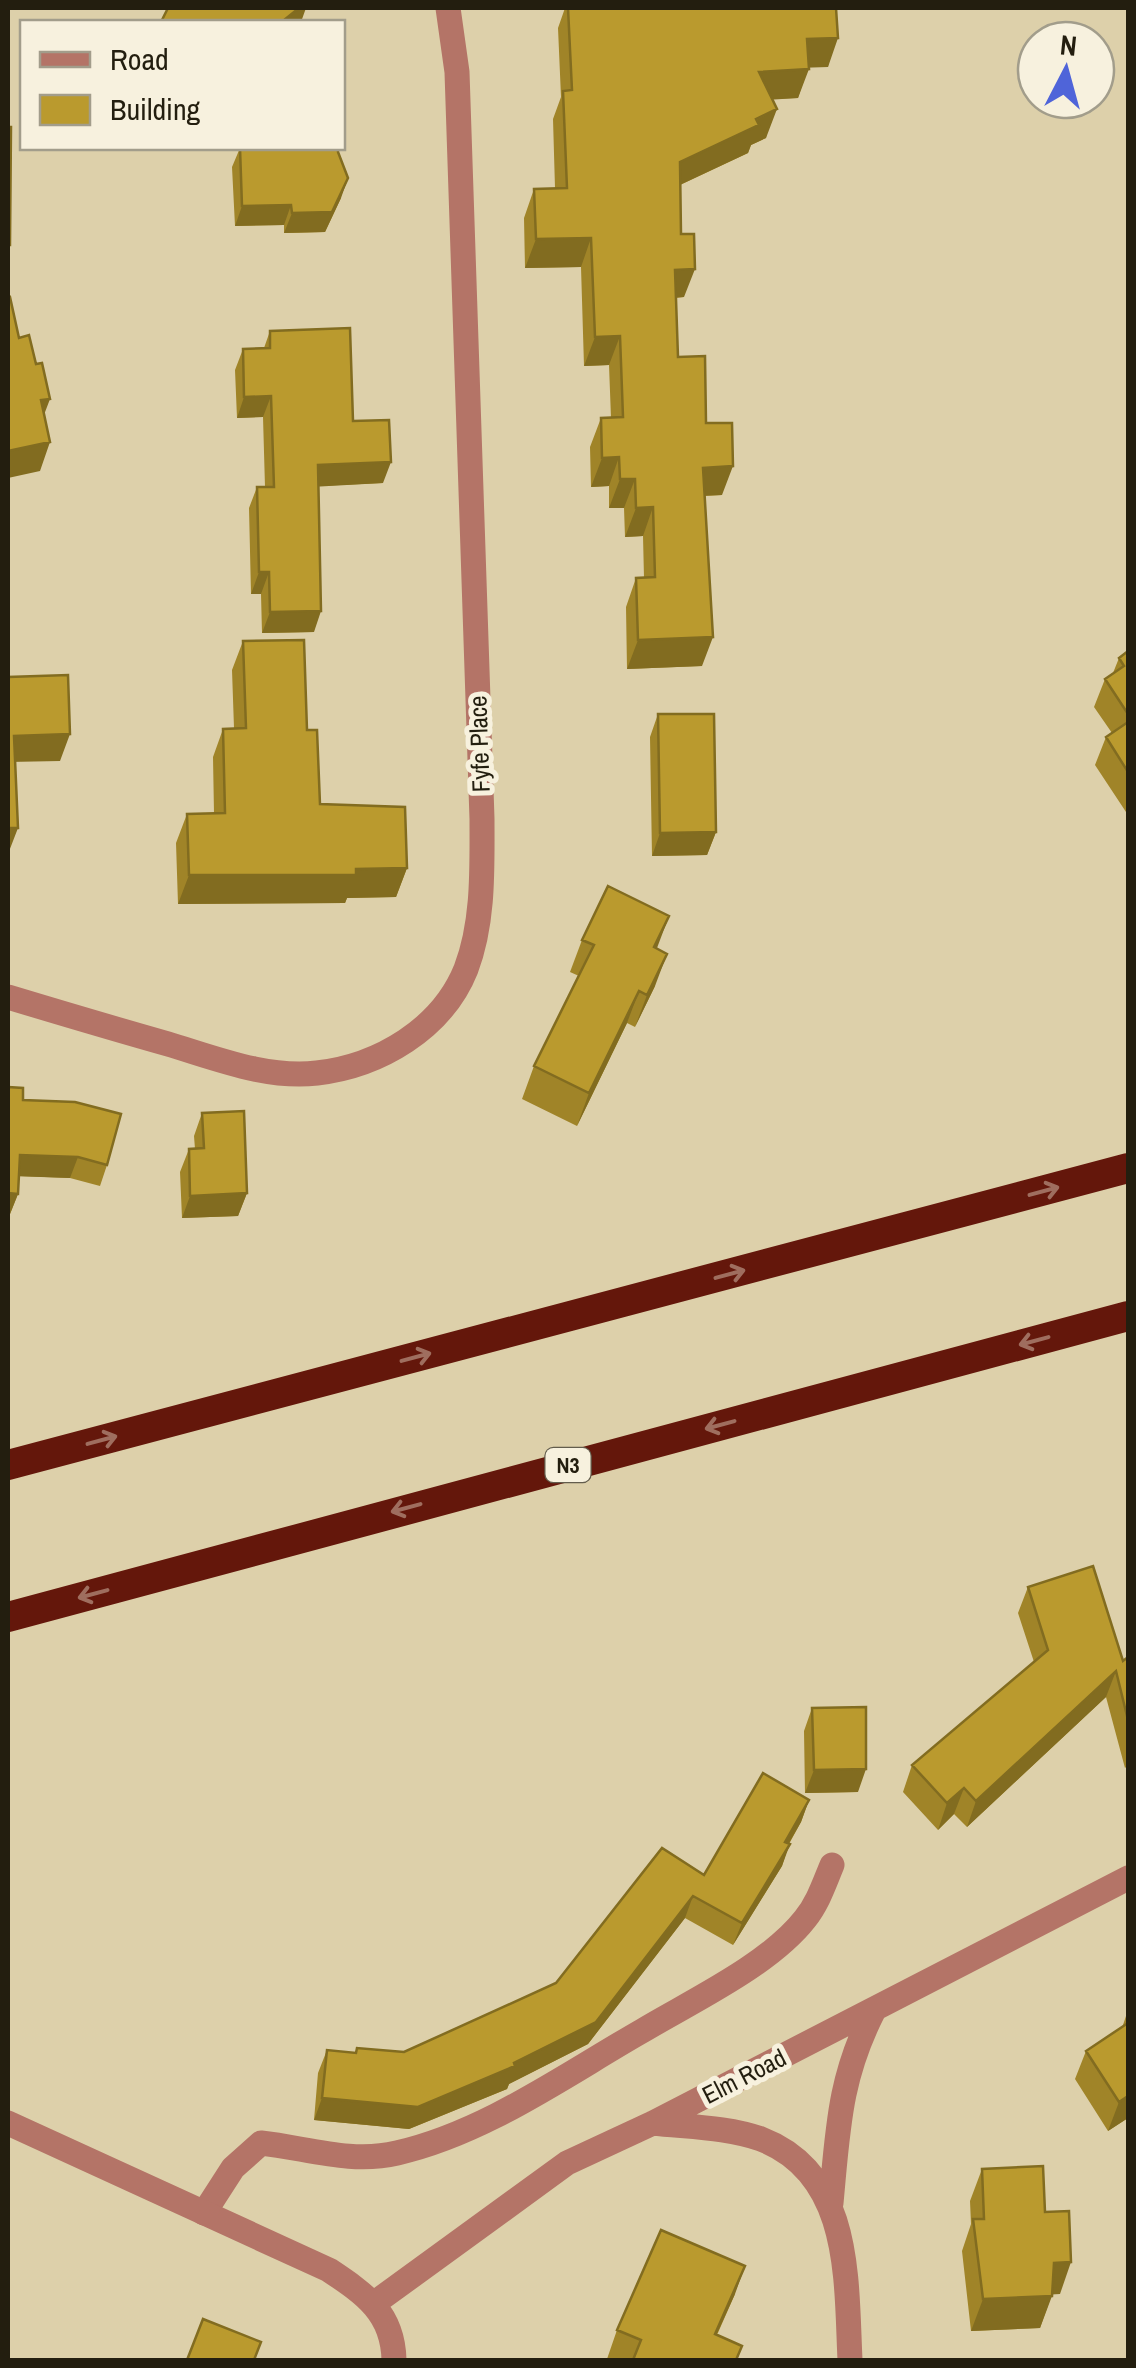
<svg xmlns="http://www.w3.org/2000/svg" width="1136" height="2368" viewBox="0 0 1136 2368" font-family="'Archivo Narrow',sans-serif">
<rect width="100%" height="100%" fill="#ddd0aa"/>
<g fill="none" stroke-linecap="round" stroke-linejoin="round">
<path stroke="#b47467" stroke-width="25" d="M 204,2213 L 233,2168 L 261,2143 C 307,2148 351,2164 397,2153 C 485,2133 565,2075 642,2031 C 692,2001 769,1965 805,1919 C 818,1903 824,1884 832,1865"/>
<path stroke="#b47467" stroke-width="25" d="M 8,997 C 61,1013 115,1029 168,1044 C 215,1058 267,1079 317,1073 C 379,1066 442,1029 466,969 C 484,922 482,868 482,819 L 457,72 L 448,8
M 8,2123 L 329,2270 C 365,2294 393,2313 394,2360
M 653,2123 C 688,2127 728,2127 761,2139 C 852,2174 846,2279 850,2360
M 831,2203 C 838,2129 839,2078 874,2010
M 376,2302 L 567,2163 L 653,2123 L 1128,1878"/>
<path stroke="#64170b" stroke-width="30" d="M 8,1465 L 1128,1168
M 8,1617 L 1128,1316"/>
</g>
<path fill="#a08428" d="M 565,8 L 836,8 L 828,67 L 808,67 L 798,98 L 772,99 L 766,138 L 751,145 L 748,153 L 680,185 L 684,297 L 676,298 L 678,357 L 706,423 L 722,495 L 705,496 L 702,666 L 627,669 L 626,607 L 636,578 L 644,578 L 643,536 L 625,537 L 624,508 L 609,508 L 609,486 L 591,487 L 590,447 L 601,418 L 611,418 L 609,365 L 584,366 L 581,267 L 525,268 L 524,218 L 534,189 L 555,188 L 553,119 L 561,97 L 558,28 Z
M 240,148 L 341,198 L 325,232 L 284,233 L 284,225 L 235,226 L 232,167 Z
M 270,331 L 353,421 L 383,483 L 319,486 L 314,632 L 262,633 L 261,594 L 251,594 L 249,508 L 257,487 L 265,487 L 263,417 L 237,418 L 235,370 L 243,349 L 264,348 Z
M 243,641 L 307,730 L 320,804 L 407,868 L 396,897 L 347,898 L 345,903 L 178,904 L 176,843 L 187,814 L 214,813 L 213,757 L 223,729 L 234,728 L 232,670 Z
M 1128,651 L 1128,811 L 1126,812 L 1095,765 L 1106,737 L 1112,733 L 1094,707 L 1105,679 L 1113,673 L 1119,658 Z
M 658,714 L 716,832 L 707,855 L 652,856 L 650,737 Z
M 582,940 L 657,949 L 655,986 L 635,1027 L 627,1023 L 577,1126 L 522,1099 L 534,1066 L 579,976 L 570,972 Z
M 8,1087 L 107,1165 L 100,1186 L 70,1178 L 19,1176 L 18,1194 L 10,1214 L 8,1214 Z
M 202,1113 L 247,1193 L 238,1216 L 182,1218 L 180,1172 L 189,1149 L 195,1149 L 194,1136 Z
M 1028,1587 L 1123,1661 L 1128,1657 L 1128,1765 L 1125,1768 L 1106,1697 L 967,1827 L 954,1814 L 938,1830 L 903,1792 L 912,1765 L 1034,1662 L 1018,1613 Z
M 812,1708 L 858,1792 L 805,1793 L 804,1731 Z
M 809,1800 L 801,1822 L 789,1844 L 782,1866 L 733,1945 L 685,1918 L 588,2044 L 509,2084 L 507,2089 L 409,2129 L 314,2120 L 318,2073 L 327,2050 L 355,2053 L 357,2048 L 404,2052 L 556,1983 Z
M 1128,2015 L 1128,2118 L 1108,2131 L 1075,2079 L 1086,2051 L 1122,2028 L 1126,2016 Z
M 982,2169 L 1045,2212 L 1060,2294 L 1052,2294 L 1040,2328 L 971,2331 L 962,2251 L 971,2224 L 970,2201 Z
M 735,2294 L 717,2335 L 742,2346 L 737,2360 L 611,2360 L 607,2359 L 617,2330 Z"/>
<path fill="#826c20" d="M 299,8 L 306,8 L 301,22 L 283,22 L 284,20 Z
M 838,38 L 828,67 L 797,68 L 807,39 Z
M 809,69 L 798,98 L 748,101 L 759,72 Z
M 777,109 L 766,138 L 751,145 L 748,153 L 669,190 L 680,162 Z
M 348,178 L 341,198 L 325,232 L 284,233 L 292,213 Z
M 291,205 L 284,225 L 235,226 L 242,206 Z
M 591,238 L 581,267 L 525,268 L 536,239 Z
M 695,269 L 684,297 L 665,298 L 675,270 Z
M 620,336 L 609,365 L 584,366 L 595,337 Z
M 271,396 L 263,417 L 237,418 L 244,397 Z
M 50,399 L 39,428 L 41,400 Z
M 50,442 L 40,471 L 8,478 L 8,451 Z
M 619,457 L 609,486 L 591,487 L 602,458 Z
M 391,462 L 383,483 L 311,487 L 318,465 Z
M 733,466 L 722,495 L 693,496 L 703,468 Z
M 620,479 L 635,479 L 624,508 L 609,508 Z
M 653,507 L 643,536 L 625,537 L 636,508 Z
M 259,572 L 269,572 L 261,594 L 251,594 Z
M 321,611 L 314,632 L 262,633 L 270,612 Z
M 713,637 L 702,666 L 627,669 L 638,640 Z
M 70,734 L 60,761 L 8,762 L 14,736 Z
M 8,828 L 18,828 L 8,854 Z
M 716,832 L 707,855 L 652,856 L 660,833 Z
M 407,868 L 396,897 L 347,898 L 345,903 L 178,904 L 189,875 Z
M 669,916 L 657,948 L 654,947 Z
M 667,954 L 655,986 L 635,1027 L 647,995 Z
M 639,991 L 627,1023 L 577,1126 L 589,1093 Z
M 20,1155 L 78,1157 L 70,1178 L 12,1176 Z
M 8,1193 L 18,1194 L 10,1214 L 8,1214 Z
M 247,1193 L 238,1216 L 182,1218 L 190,1196 Z
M 1116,1671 L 1106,1697 L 967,1827 L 976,1801 Z
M 866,1769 L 858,1792 L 805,1793 L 814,1770 Z
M 964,1788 L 954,1814 L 938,1830 L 947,1803 Z
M 809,1800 L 801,1822 L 777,1864 L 785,1842 Z
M 790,1844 L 782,1866 L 733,1945 L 742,1923 Z
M 693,1896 L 685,1918 L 588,2044 L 509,2084 L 507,2089 L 409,2129 L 314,2120 L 322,2098 L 514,2063 Z
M 1128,2096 L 1128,2118 L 1108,2131 L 1119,2102 Z
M 1071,2262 L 1060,2294 L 1042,2295 L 1054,2263 Z
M 745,2266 L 735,2294 L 705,2360 L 715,2334 Z
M 1052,2296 L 1040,2328 L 971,2331 L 983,2299 Z"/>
<path fill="#ba9a2e" stroke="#826c20" stroke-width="2.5" d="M 168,8 L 299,8 L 284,20 L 283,22 L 161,22 Z
M 568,8 L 836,8 L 838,38 L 807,39 L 809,69 L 759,72 L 777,109 L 756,119 L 759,125 L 680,162 L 681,234 L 694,234 L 695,269 L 675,270 L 678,357 L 705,356 L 706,423 L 732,423 L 733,466 L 703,468 L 713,637 L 638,640 L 636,578 L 655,577 L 653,507 L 636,508 L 635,479 L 620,479 L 619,457 L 602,458 L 601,418 L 623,417 L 620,336 L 595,337 L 591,238 L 536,239 L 534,189 L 567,188 L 563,91 L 572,90 Z
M 8,127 L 11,127 L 10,245 L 8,245 Z
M 240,148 L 338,148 L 338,152 L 348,178 L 332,212 L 292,213 L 291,205 L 242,206 Z
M 10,297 L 19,338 L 29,335 L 36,364 L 42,363 L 50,399 L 41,400 L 50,442 L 8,451 L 8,298 Z
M 350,328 L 353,421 L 389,420 L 391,462 L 318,465 L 321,611 L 270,612 L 269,572 L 259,572 L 257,487 L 274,487 L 271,396 L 244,397 L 243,349 L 270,348 L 270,331 Z
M 304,640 L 307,730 L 317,730 L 320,804 L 405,807 L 407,868 L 356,869 L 356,875 L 189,875 L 187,814 L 225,813 L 223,729 L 246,728 L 243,641 Z
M 1128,651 L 1128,714 L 1105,679 L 1124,666 L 1119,658 Z
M 68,675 L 70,734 L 14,736 L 18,828 L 8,828 L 8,677 Z
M 658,714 L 714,714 L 716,832 L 660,833 Z
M 1128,722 L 1128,772 L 1106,737 Z
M 608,886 L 669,916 L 654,947 L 667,954 L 647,995 L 639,991 L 589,1093 L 534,1066 L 594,945 L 582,940 Z
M 8,1087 L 23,1088 L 23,1100 L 75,1102 L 121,1114 L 107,1165 L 78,1157 L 20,1155 L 18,1194 L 8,1193 Z
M 244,1111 L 247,1193 L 190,1196 L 189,1149 L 204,1148 L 202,1113 Z
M 1093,1566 L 1123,1661 L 1128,1657 L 1128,1720 L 1116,1671 L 976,1801 L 964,1788 L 947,1803 L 912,1765 L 1048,1650 L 1028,1587 Z
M 866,1707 L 866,1769 L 814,1770 L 812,1708 Z
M 763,1773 L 809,1800 L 785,1842 L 790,1844 L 742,1923 L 693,1896 L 596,2022 L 514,2063 L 515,2066 L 418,2107 L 322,2098 L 327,2050 L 356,2053 L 357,2048 L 404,2052 L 556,1983 L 662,1848 L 704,1875 Z
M 1128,2023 L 1128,2096 L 1119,2102 L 1086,2051 Z
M 1043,2166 L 1045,2212 L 1069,2211 L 1071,2262 L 1054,2263 L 1052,2296 L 983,2299 L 973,2219 L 984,2219 L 982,2169 Z
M 661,2230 L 745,2266 L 715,2334 L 742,2346 L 736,2360 L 633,2360 L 641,2340 L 617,2330 Z
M 203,2319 L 261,2342 L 254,2360 L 187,2360 Z"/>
<defs><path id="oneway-shaft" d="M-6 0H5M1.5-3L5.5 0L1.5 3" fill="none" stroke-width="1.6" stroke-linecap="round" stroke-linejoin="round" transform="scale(2.5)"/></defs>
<g stroke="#9f6e5f">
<use href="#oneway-shaft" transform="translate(1044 1191) rotate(-15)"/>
<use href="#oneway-shaft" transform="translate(730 1274) rotate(-15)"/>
<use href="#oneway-shaft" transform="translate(1034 1341) rotate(165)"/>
<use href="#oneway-shaft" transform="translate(416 1357) rotate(-15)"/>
<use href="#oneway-shaft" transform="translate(720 1425) rotate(165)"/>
<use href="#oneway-shaft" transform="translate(102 1440) rotate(-15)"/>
<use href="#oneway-shaft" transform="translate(406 1508) rotate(165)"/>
<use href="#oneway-shaft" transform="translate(93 1594) rotate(165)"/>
</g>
<g text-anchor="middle" stroke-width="10" stroke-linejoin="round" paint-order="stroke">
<rect fill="#f7f1de" stroke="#635d4d" stroke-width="2.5" x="545.5" y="1448" width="45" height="34" rx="8"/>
<g font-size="22" font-weight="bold" fill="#231e0f">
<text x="568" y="1473">N3</text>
</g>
<g font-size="25" fill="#231e0f" stroke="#f7f1de">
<text transform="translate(479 744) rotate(-92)" y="9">Fyfe Place</text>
<text transform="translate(744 2076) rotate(-27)" y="9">Elm Road</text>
</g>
</g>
<rect width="1136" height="2368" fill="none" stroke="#231e0f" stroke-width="20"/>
<rect x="20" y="20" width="325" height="130" fill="#f7f1de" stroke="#a29d8b" stroke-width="2.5"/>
<rect x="40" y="52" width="50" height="15" fill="#b47467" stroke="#a29d8b" stroke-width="2.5"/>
<text x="110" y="70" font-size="30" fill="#231e0f">Road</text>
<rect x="40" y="95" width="50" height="30" fill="#ba9a2e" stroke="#a29d8b" stroke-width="2.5"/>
<text x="110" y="120" font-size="30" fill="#231e0f">Building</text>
<g transform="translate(1066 70) rotate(6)"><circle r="48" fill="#f7f1de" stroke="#a29d8b" stroke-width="2.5"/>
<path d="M0-8L18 38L0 25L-18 38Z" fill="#4f64d9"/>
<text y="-15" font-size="28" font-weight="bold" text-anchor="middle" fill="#231e0f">N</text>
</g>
</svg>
